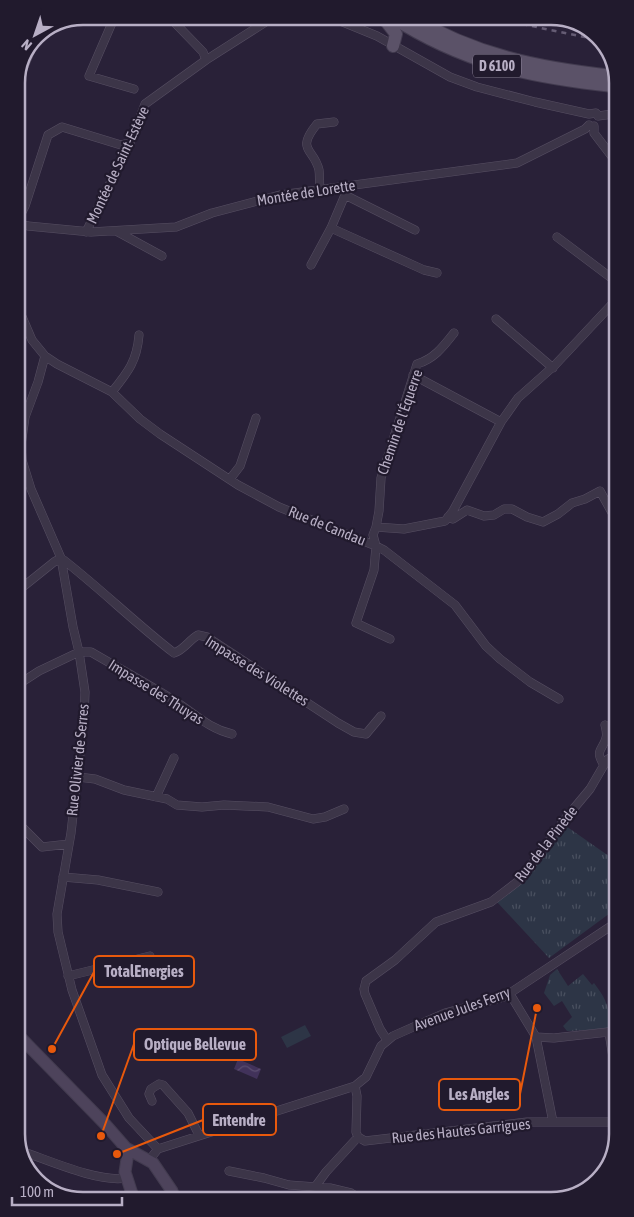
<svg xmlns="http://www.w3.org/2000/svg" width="634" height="1217" viewBox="0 0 634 1217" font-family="'Asap Condensed',sans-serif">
<defs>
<pattern id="grass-tufts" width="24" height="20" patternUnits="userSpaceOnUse" patternTransform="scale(1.25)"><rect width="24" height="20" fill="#2d3546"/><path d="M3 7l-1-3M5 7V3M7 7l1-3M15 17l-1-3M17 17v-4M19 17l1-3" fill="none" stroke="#49505f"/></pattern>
<pattern id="water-waves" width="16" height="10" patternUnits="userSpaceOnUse" patternTransform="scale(1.25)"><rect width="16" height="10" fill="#41325a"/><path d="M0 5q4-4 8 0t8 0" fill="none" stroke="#5a4d70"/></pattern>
</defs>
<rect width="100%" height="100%" fill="#292138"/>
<path fill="url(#grass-tufts)" d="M 563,824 L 616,861 L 617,908 L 549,958 L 497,902 L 530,873 Z
M 557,969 L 568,986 L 583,974 L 592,985 L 594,983 C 606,999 611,1008 608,1029 L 567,1031 L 563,1026 L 572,1017 L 562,1001 L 554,1006 L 544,993 L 550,975 Z"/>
<path fill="#2d3546" d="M 305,1025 L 311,1036 L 287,1048 L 281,1037 Z"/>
<path fill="url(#water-waves)" d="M 238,1059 L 261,1069 L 257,1079 L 234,1069 Z"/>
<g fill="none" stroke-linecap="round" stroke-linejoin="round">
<g stroke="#574f63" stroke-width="9">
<path id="minor" d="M 115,16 L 89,76 L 134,89
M 328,16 L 377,36 L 450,77 L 477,87 L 535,102 L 589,114 L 596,113 L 598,116
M 176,24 L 203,52 L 206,60
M 16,86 L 37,35
M 598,116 L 613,114
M 594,126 L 594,133 L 613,158
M 320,189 C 319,183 320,176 319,170 C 314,148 295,151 317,124 L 334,122
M 345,195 L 415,230
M 17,222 L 25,206 L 48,135 L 62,127 L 121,145 L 130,143
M 17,223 L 28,226 L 91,232 L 176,227 L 212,213 L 280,195 L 517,163 L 585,129 L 589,125
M 331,228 L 424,270 L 437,273
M 86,232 L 130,143 L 145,104 L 206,60 L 275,16
M 118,232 L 162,256
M 557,237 L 614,280
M 311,265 L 331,228 L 345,195 L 342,187
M 17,305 L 32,340 L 45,356 L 38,382 L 25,417 L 21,445 L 22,460 L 31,489 L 61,558 L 73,627 L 79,652 L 85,692 L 84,718 L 71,833 L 57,914 L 58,932 L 72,990 L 102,1075 L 129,1118 L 158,1149
M 496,319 L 553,368
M 45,356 L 57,364 L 112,392 L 140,419 L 160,434 L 238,485 L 279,507 L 376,546 L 373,535 L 376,527 L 404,529 L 445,521 L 453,511 L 501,422 L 518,398 L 555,365 L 614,302
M 413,375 L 501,422
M 112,392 C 128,372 137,361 139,335
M 18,419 L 24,407
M 230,479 L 240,466 L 256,418
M 448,517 L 453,519 L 467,510 L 484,516 L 494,515 L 504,509 L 512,509 L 527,517 L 543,522 L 558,514 L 572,503 L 585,499 L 600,491 L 615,518
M 376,527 L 379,511 L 381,478 L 417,364 C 434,359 443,347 454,333
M 19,590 L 54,562 L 61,558 C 100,588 135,623 174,653 C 184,650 189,640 198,635 L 207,637 L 338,723 L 354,732 L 366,734 L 381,716
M 390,639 L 356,623 L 374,570 L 376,546 L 384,550 L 455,605 L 486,646 L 500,659 L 530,682 L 559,699
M 19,684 L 39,671 L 79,652 L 91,652 C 120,669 150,685 178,703 C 196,715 210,729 232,734
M 604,765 C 594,750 603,750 606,738 C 607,735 606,729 605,725
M 78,777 L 95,779 L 124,790 L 167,799 L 177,805 L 202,807 L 224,805 L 268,807 L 313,819 L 325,817 L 344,809
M 156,797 L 174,758
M 20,825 L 42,847 L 69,844
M 63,877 L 98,880 L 158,892
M 68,976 L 150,956
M 510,994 L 536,1037 L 553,1122
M 609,1032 L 614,1064 L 617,1071
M 536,1037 L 554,1038 L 617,1031
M 387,1040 L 380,1029 L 365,994 L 364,989 L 366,981 L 395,960 L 436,922 L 491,902 L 521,879 L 565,819 L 590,789 L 604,765 L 608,759 L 616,755
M 355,1086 L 357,1096 L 356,1132 L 358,1137 L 365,1141 L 527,1122 L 618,1122
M 152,1101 L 149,1094 L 151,1089 L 159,1084 L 163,1085 L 188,1113 L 199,1135
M 21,1151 C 48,1160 99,1183 126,1178
M 150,1159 L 158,1149 L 355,1086 L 366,1077 L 381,1046 L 393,1036 L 445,1013 L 504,997 L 617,922
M 229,1171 L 264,1178 L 289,1185 L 330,1188 L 351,1193 L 359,1198
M 315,1187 L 326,1172 L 358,1137"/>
</g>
<g stroke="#423b4f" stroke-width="13">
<path id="secondary" d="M 21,1038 L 105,1124 L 126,1148 L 127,1159 L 125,1172 L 134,1200
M 126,1148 L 153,1163 L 172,1191 L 175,1200"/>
</g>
<g stroke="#423b4f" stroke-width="14">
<path id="primary" d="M 382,16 L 396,34 L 393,46
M 390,16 C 463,63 528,77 613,86
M 409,16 C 475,55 537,68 613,76"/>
</g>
<use href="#minor" stroke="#3c3548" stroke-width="8"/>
<use href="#secondary" stroke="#4d435b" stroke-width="11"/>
<use href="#primary" stroke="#5b5268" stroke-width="12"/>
<path stroke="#655c74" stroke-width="2.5" stroke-dasharray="5 5" stroke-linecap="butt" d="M 483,16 L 599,40"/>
</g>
<g text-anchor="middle" stroke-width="4.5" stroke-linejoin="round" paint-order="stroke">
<rect fill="#211a2d" stroke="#8b8297" stroke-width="1" x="473" y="54.5" width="48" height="23" rx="4"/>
<g font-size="14" font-weight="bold" fill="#b8afc5">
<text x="497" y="71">D 6100</text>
</g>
<g font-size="15" fill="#b8afc5" stroke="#211a2d">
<text transform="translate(118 165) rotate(-65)" y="5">Montée de Saint-Estève</text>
<text transform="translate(306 193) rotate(-9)" y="5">Montée de Lorette</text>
<text transform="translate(400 422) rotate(-71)" y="5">Chemin de l'Équerre</text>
<text transform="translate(327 526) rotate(22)" y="5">Rue de Candau</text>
<text transform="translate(257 671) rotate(32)" y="5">Impasse des Violettes</text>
<text transform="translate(156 692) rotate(32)" y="5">Impasse des Thuyas</text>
<text transform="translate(78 760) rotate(-84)" y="5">Rue Olivier de Serres</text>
<text transform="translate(546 844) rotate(-52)" y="5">Rue de la Pinède</text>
<text transform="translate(462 1009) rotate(-20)" y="5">Avenue Jules Ferry</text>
<text transform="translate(461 1131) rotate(-6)" y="5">Rue des Hautes Garrigues</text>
</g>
</g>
<path d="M0 0H634V1217H0ZM83 25H551A58 58 0 0 1 609 83V1134A58 58 0 0 1 551 1192H83A58 58 0 0 1 25 1134V83A58 58 0 0 1 83 25Z" fill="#211a2d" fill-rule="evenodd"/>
<path fill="none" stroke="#b8afc5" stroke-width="2.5" d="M83 25H551A58 58 0 0 1 609 83V1134A58 58 0 0 1 551 1192H83A58 58 0 0 1 25 1134V83A58 58 0 0 1 83 25Z"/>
<path fill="none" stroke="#e8590c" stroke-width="2" d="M52 1049L94 972M101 1136L134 1044M537 1008L520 1094M117 1154L203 1120"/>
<g fill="#e8590c" stroke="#211a2d" stroke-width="2">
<circle cx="52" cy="1049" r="5"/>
<circle cx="101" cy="1136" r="5"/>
<circle cx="537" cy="1008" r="5"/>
<circle cx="117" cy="1154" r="5"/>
</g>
<g fill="#211a2d" stroke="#e8590c" stroke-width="2">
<rect x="94" y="956" width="100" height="31" rx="5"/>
<rect x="134" y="1029" width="122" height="31" rx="5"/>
<rect x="439" y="1079" width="81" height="31" rx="5"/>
<rect x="203" y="1104" width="73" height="31" rx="5"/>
</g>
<g font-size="16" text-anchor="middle" font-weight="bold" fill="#b8afc5">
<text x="144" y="977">TotalEnergies</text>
<text x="195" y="1050">Optique Bellevue</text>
<text x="479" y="1100">Les Angles</text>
<text x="239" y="1126">Entendre</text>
</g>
<g transform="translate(35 35) rotate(220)" stroke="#211a2d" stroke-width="4" paint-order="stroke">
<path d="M0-4L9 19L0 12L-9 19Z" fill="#b8afc5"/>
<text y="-8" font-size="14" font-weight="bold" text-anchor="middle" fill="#b8afc5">N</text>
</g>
<path d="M12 1197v8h110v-8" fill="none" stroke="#b8afc5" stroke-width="2.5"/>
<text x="20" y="1197" font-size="15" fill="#b8afc5" stroke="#211a2d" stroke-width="4" paint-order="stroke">100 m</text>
</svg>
